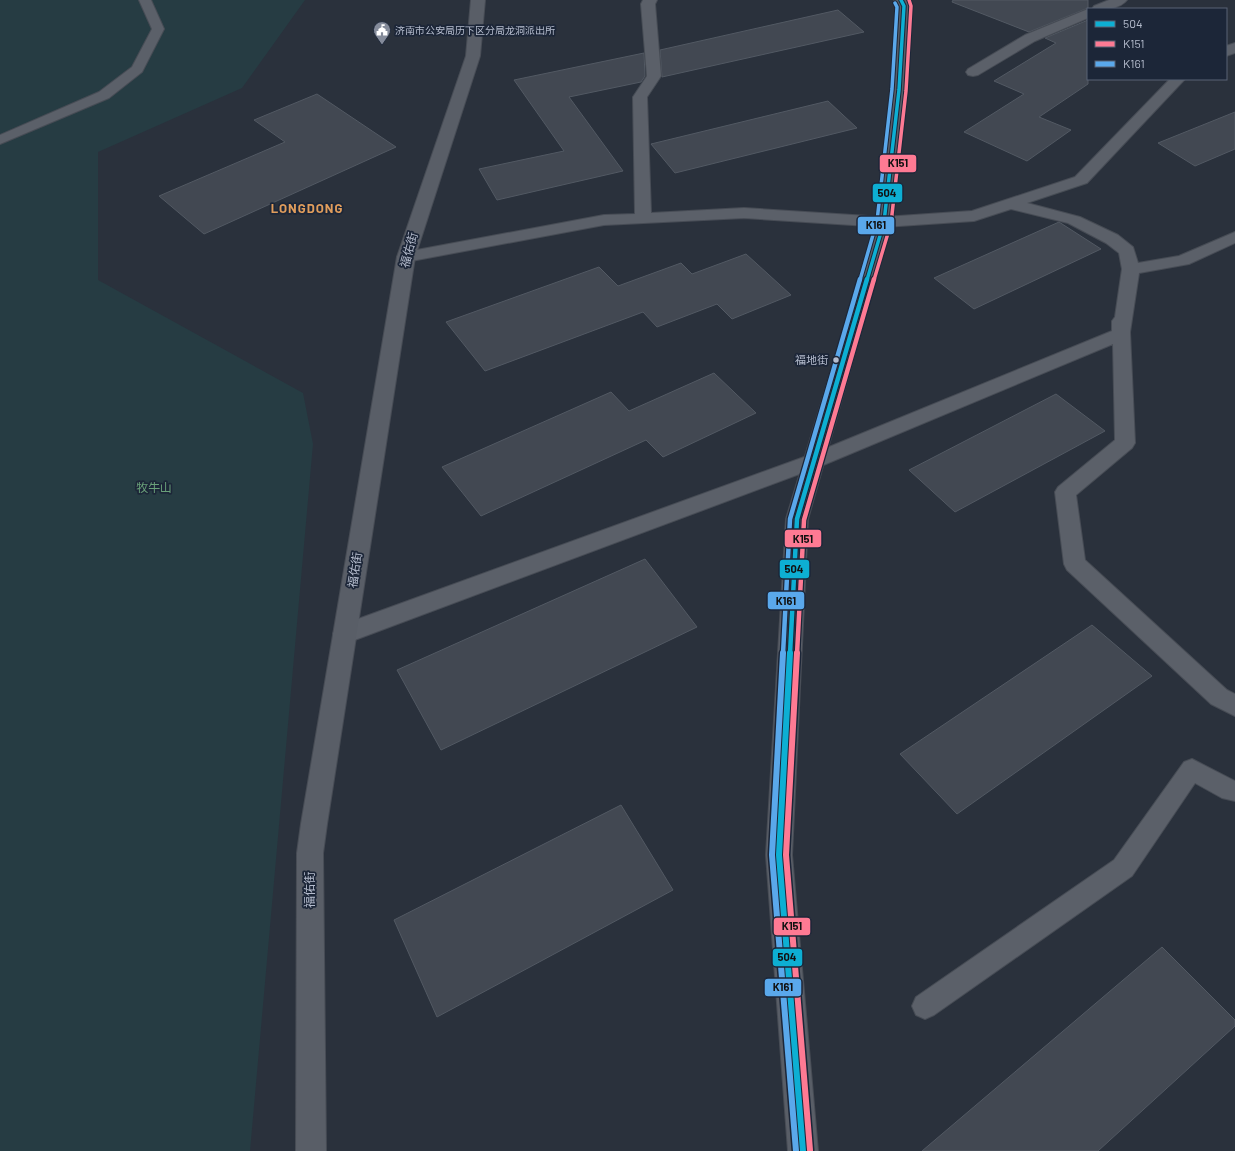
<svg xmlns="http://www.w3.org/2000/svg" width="1235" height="1151" viewBox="0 0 1235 1151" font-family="Barlow,'Noto Sans SC',sans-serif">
<rect width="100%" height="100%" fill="#2a313c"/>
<path fill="#263c43" d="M 0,0 L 305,0 L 242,88 L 98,152 L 98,280 L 303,393 L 313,444 L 250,1151 L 0,1151 Z"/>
<path fill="#424852" stroke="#525963" d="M 953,0 L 1088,0 L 1088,8 L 1029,32 L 952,2 Z
M 838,10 L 864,32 L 662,77 L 660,50 Z
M 1088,20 L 1088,84 L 1039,117 L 1071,130 L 1027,161 L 964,132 L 1024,94 L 994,81 L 1056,43 L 1045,38 Z
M 644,53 L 645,76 L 641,82 L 569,97 L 623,171 L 497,200 L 479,169 L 564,151 L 514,80 Z
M 317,94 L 396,147 L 204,234 L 159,196 L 285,142 L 254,120 Z
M 828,101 L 857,128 L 675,173 L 651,144 Z
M 1235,112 L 1235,149 L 1195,166 L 1158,143 Z
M 1059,222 L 1101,249 L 974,309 L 934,278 Z
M 746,254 L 791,295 L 732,319 L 717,304 L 657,327 L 643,312 L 485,371 L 446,322 L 599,267 L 618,286 L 681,263 L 692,274 Z
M 714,373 L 756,413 L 663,457 L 646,440 L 481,516 L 442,467 L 611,392 L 629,411 Z
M 1056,394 L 1105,431 L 955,512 L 909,470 Z
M 645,559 L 697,627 L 441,750 L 397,670 Z
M 1092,625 L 1152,676 L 957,814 L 900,754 Z
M 621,805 L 673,890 L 437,1017 L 394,920 Z
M 1162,947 L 1235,1020 L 1235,1026 L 1098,1151 L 922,1151 Z"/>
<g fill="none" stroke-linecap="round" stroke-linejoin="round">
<g stroke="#474c55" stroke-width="2">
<path id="lane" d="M 139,0 L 151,0 L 164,29 L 142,72 L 109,98 L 0,144 L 0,135 L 99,92 L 132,67 L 152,29 Z
M 1192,759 L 1235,781 L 1235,801 L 1222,798 L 1195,783 L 1132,876 L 934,1015 L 925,1019 L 916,1015 L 912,1006 L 916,997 L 1114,860 L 1184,762 Z"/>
</g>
<g stroke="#474c55" stroke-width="2">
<path id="street" d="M 643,0 L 657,0 L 655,4 L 661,76 L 647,97 L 651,213 L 744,208 L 884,217 L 972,211 L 1075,177 L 1170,79 L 1185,79 L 1087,183 L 1027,203 L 1080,217 L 1118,235 L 1133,247 L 1138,263 L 1179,256 L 1235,232 L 1235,243 L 1189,264 L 1139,273 L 1130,332 L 1135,443 L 1132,448 L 1076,495 L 1085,560 L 1227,690 L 1235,694 L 1235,716 L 1211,704 L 1067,570 L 1064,564 L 1055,492 L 1058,487 L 1115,440 L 1113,344 L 821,466 L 352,641 L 344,643 L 336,641 L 333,634 L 336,627 L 807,456 L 1112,331 L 1112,321 L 1115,317 L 1122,269 L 1119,253 L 1106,243 L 1068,223 L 1011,209 L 974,221 L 884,227 L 744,218 L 604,225 L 406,262 L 400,261 L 397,257 L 400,253 L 406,252 L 604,215 L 635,214 L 633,97 L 647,76 L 641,4 Z
M 1109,0 L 1127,0 C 1119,10 1103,9 1092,9 L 1094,6 Z
M 1088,9 L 1088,18 L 1035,41 L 978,75 L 973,76 L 968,75 L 966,72 L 968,69 L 1025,35 Z
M 1235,43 L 1235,53 L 1226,56 L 1226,46 Z"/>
</g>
<g stroke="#474c55" stroke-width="2">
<path id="secondary" d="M 471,0 L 485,0 L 480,56 L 415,257 L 327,824 L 323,853 L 326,1151 L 296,1151 L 297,853 L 301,824 L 397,257 L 466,56 Z
M 894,0 L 908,0 L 911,6 L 906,90 L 892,222 L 808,519 L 792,855 L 818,1151 L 788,1151 L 766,855 L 786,519 L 876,222 L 892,90 L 897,6 Z"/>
</g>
<use href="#lane" fill="#5b6069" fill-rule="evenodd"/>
<use href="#street" fill="#5b6069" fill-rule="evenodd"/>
<use href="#secondary" fill="#595e67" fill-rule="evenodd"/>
<g stroke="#1c2638" stroke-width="5.5">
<path id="bus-1-far2" d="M 867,280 L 884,222 L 899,90 L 904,6 L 901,0"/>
</g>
<g stroke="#1c2638" stroke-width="7">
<path id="bus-1-far1" d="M 790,654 L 797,519 L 867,279"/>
</g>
<g stroke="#1c2638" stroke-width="9">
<path id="bus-1" d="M 790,653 L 779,855 L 803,1151"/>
</g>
<g stroke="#1c2638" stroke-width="5.5">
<path id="bus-2-far2" d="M 874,280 L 891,223 L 906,91 L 911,6 L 909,0"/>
</g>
<g stroke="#1c2638" stroke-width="7">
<path id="bus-2-far1" d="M 797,654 L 804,520 L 874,279"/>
</g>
<g stroke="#1c2638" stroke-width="9">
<path id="bus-2" d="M 797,653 L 786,855 L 810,1150"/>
</g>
<g stroke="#1c2638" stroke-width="5.5">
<path id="bus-3-far2" d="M 860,280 L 877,221 L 892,89 L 897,7 L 895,3"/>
</g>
<g stroke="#1c2638" stroke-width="7">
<path id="bus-3-far1" d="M 783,654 L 790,519 L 860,279"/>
</g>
<g stroke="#1c2638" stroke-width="9">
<path id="bus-3" d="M 783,653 L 772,855 L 796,1151"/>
</g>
<use href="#bus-1-far2" stroke="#0dafd3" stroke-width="3.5"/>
<use href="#bus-1-far1" stroke="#0dafd3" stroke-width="4.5"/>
<use href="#bus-1" stroke="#0dafd3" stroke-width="6"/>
<use href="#bus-2-far2" stroke="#fe7a93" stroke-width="3.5"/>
<use href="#bus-2-far1" stroke="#fe7a93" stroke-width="4.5"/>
<use href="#bus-2" stroke="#fe7a93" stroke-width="6"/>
<use href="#bus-3-far2" stroke="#5aa8eb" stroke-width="3.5"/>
<use href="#bus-3-far1" stroke="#5aa8eb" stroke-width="4.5"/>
<use href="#bus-3" stroke="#5aa8eb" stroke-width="6"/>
</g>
<defs>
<g id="civic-pin" transform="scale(0.9)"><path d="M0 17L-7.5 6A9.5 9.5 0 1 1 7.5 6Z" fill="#848b9a" stroke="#1c2638"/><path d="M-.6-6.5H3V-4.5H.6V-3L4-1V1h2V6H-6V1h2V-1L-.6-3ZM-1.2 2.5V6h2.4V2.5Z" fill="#fff"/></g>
</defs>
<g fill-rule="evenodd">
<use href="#civic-pin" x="382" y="30"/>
</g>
<circle fill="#b5bccd" stroke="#1c2638" stroke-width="1.5" cx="836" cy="360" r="3.5"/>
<g text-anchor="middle" stroke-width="3.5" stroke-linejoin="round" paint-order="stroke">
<g font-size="10" fill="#b5bccd" stroke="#1c2638" text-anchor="start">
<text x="395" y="34">济南市公安局历下区分局龙洞派出所</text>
</g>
<g font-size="11" fill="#b5bccd" stroke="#1c2638" text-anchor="end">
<text x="828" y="364">福地街</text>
</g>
<g font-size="12" fill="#b5bccd" stroke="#1c2638">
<text transform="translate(409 250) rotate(-75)" y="4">福佑街</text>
<text transform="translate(355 570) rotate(-81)" y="4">福佑街</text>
<text transform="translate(310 890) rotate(-90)" y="4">福佑街</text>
</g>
<g font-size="12" fill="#69a079" stroke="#1c2638">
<text x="154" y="492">牧牛山</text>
</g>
<g font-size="13" font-weight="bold" letter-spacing="1" fill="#e09d5c" stroke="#1c2638">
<text x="307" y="213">LONGDONG</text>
</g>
</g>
<g stroke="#1c2638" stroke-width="1.5">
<rect x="879" y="154" width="38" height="19" rx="4" fill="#fe7a93"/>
<rect x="872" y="183" width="31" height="20" rx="4" fill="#0dafd3"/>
<rect x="857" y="216" width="38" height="19" rx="4" fill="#5aa8eb"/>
<rect x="784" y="529" width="38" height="19" rx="4" fill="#fe7a93"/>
<rect x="779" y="559" width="31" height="20" rx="4" fill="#0dafd3"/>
<rect x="767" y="591" width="38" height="19" rx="4" fill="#5aa8eb"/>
<rect x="773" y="917" width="38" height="19" rx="4" fill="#fe7a93"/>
<rect x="772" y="948" width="31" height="19" rx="4" fill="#0dafd3"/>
<rect x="764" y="978" width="38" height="19" rx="4" fill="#5aa8eb"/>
</g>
<g font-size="11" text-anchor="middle" font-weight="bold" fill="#111">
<text x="898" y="167">K151</text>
<text x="887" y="197">504</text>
<text x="876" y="229">K161</text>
<text x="803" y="543">K151</text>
<text x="794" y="573">504</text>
<text x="786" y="605">K161</text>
<text x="792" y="930">K151</text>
<text x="787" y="961">504</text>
<text x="783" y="991">K161</text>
</g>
<rect x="1087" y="8" width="140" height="72" fill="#1c2638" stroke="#596274"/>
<rect x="1095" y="21" width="20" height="6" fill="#0dafd3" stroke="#596274"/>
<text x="1123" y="28" font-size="12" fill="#b5bccd">504</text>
<rect x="1095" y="41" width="20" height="6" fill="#fe7a93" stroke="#596274"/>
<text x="1123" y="48" font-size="12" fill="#b5bccd">K151</text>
<rect x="1095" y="61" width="20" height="6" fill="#5aa8eb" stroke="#596274"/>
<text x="1123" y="68" font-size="12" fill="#b5bccd">K161</text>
</svg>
